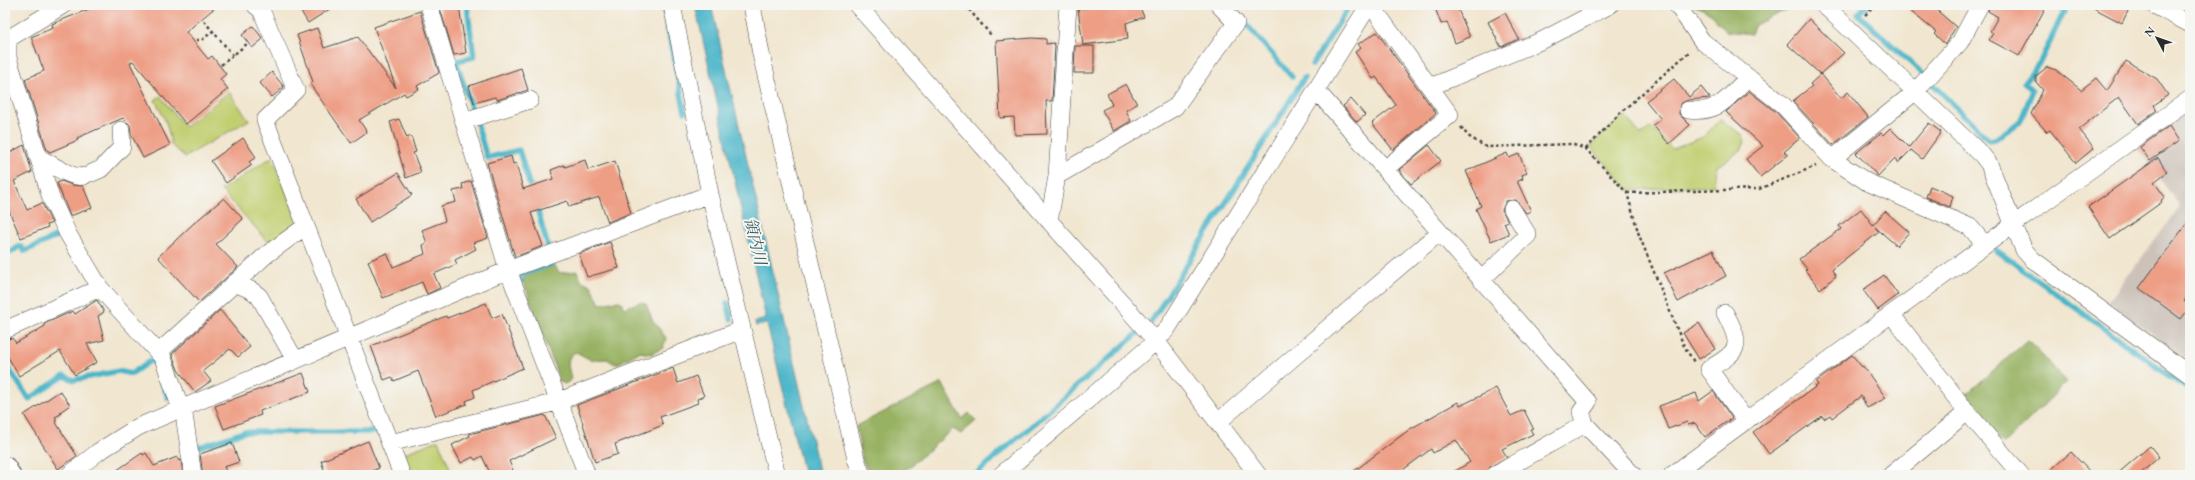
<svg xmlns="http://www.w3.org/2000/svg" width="2195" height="480" viewBox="0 0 2195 480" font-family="'EB Garamond','Noto Serif JP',serif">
<rect width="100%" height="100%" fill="#f6f6f2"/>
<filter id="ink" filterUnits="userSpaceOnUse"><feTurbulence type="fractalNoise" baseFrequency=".025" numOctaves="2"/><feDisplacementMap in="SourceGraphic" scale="8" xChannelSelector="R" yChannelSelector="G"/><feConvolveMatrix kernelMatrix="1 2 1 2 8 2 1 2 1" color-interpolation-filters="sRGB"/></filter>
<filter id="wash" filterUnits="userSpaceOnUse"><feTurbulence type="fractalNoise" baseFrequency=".012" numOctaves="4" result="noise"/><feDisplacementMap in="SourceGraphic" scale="16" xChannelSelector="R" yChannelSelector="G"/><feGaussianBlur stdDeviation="0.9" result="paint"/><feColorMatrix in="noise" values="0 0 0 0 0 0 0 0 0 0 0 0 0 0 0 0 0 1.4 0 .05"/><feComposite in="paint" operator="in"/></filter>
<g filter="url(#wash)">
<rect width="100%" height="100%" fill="#f1e6cf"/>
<path fill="#ccc2b9" d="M 2190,108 L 2190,362 L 2108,302 L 2180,207 L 2137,146 Z"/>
<path fill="#c1cf71" stroke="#767d4e" d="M 229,92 L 249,120 L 185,157 L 172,146 L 166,122 L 155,100 L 160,96 L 185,127 Z
M 1624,115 L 1641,135 L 1651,127 L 1672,149 L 1703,137 L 1720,120 L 1742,134 L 1745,142 L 1741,150 L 1716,167 L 1714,186 L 1629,190 L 1590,146 Z
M 272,157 L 300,225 L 273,247 L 221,190 Z
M 438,440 L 453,475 L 411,475 L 403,454 Z"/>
<path fill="#98b263" stroke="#626e47" d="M 1693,5 L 1796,5 L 1755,25 L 1751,34 L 1726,31 L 1707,11 Z
M 554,265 L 560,273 L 577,271 L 582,281 L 591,285 L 600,304 L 618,301 L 622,302 L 623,308 L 641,302 L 646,304 L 652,319 L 666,338 L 663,348 L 651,354 L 639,352 L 619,363 L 615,364 L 607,359 L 591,360 L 576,352 C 563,358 570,370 571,380 L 565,384 L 560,382 L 523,280 L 525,276 Z
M 2028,340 L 2067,382 L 2004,444 L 1963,397 Z
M 942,383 L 962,419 L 969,413 L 976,421 L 961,434 L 953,429 L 900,475 L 870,475 L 862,459 L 856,426 Z"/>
<path fill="#4cb6c9" stroke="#3c707a" d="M 695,5 L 711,5 L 820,475 L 804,475 L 767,324 L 756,326 L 755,322 L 766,319 Z"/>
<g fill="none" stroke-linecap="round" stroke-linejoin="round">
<path stroke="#4cb6c9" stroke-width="5.5" d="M 467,5 L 474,57 L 456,61 L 473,113
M 663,5 L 685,112
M 1867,5 L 1858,14 L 1924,75
M 1240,17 L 1292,77
M 1312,65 L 1350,5
M 1933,84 L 1989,140 L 1995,139 L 2020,122 L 2033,90 L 2024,83 L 2040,62 L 2067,5
M 477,124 L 487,158 L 519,150 L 532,193
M 536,205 L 548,247
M 1996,250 L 2190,391
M 5,256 L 20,246 L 25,251 L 62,234
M 521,282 L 518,276 L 552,264
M 727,303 L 731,319
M 1151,322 L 1304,78
M 5,363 L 29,399 L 64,376 L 74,380 L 119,371 L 131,374 L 151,360 L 156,364 L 168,398
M 196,448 L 244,432 L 378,432
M 975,475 L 1139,332"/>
</g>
<g id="blocks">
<path fill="#ee9e85" d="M 99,5 L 218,5 L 186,32 L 208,59 L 212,56 L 226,74 L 220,79 L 228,89 L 186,124 L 133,61 L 130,63 L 170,145 L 143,158 L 131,134 L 130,125 L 123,118 L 77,138 L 78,140 L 50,152 L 47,150 L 25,79 L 44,71 L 31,37 L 53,28 L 52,24 Z
M 297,5 L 336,5 L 308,23 Z
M 439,5 L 459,5 L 466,53 L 454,55 Z
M 1102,5 L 1139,5 L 1144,17 L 1126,23 L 1128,39 L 1083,45 L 1078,9 Z
M 1434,5 L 1456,5 L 1470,37 L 1455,43 L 1447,22 L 1441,24 Z
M 1903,5 L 1931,5 L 1956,27 L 1945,44 L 1934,34 L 1936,32 Z
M 1990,5 L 2047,5 L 2019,56 L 1989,40 L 1993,33 L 1990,31 L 1998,17 L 1988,11 Z
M 2088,5 L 2131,5 L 2122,23 Z
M 420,11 L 439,73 L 417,86 L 419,89 L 406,96 L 404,93 L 359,120 L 367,132 L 351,143 L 310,84 L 313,82 L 297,35 L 317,28 L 324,48 L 358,37 L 396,88 L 374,27 Z
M 1505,13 L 1519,39 L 1501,47 L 1488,22 Z
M 1809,19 L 1844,53 L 1820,74 L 1787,44 Z
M 253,26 L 263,39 L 252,48 L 242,35 Z
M 1377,32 L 1436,113 L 1393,150 L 1372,123 L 1396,105 L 1376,77 L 1373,79 L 1355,52 L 1361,48 L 1358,44 Z
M 1032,38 L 1046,39 L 1046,44 L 1054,43 L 1055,46 L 1052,101 L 1046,101 L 1047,134 L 1015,135 L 1014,117 L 1000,118 L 996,41 Z
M 1075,46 L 1094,46 L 1094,73 L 1074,73 Z
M 2126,61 L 2157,79 L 2168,95 L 2154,105 L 2157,110 L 2138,124 L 2119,97 L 2079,129 L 2094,148 L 2076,163 L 2050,130 L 2047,132 L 2031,114 L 2043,90 L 2036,82 L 2036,76 L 2047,67 L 2056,70 L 2081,90 L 2096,78 L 2107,91 Z
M 521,68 L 528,90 L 497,100 L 495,97 L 474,103 L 469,86 Z
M 272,72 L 284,87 L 272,97 L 260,83 Z
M 1821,74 L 1841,98 L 1848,92 L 1868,117 L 1833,145 L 1793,101 L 1812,86 L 1810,84 Z
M 1674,79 L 1689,97 L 1701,87 L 1710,98 L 1688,100 L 1680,104 L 1679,114 L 1690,125 L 1669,144 L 1653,125 L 1661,119 L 1646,101 Z
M 1126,84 L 1137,104 L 1126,110 L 1131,121 L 1114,131 L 1102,110 L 1112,105 L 1107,94 Z
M 1749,91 L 1776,112 L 1800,138 L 1784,152 L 1788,155 L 1760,177 L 1746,159 L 1763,146 L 1726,112 Z
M 1351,99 L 1365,115 L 1357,122 L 1343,106 Z
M 399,119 L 407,138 L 411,136 L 416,152 L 413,153 L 421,172 L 406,178 L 390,122 Z
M 1929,123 L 1941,132 L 1922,159 L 1911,150 L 1898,163 L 1894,159 L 1878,176 L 1856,153 L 1881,133 L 1883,135 L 1890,128 L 1909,147 Z
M 2169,126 L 2179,141 L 2150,161 L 2140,147 Z
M 243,138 L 256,157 L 249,162 L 252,165 L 226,183 L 211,161 Z
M 24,145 L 32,172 L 14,181 L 27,210 L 42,203 L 52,223 L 47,225 L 48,227 L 21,238 L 5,202 L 5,155 Z
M 1429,145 L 1441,161 L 1411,184 L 1399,170 Z
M 1507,153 L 1509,158 L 1519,154 L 1527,173 L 1522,175 L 1523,179 L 1517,181 L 1531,211 L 1526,213 L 1516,200 L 1506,201 L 1502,210 L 1508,221 L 1504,223 L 1509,234 L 1491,241 L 1476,209 L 1481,206 L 1466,171 Z
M 511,156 L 513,164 L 516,163 L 523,189 L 553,179 L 551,170 L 564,165 L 565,167 L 585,160 L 588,170 L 615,161 L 631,213 L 608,222 L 599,197 L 569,207 L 567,201 L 531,213 L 543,246 L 515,257 L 487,163 Z
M 2158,158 L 2167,172 L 2154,182 L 2165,197 L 2161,200 L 2162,202 L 2110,239 L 2088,207 Z
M 398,173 L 412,195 L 370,222 L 356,199 Z
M 61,181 L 72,185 L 83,186 L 92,208 L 70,216 L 57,183 Z
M 471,181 L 488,238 L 473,243 L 476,249 L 455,260 L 457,264 L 434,274 L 440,288 L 427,294 L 422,282 L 383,298 L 368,261 L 387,253 L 393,267 L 425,254 L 423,245 L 427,243 L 422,230 L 445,221 L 441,206 L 456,202 L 453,191 L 463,189 L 462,184 Z
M 1930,186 L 1953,196 L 1950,207 L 1926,197 Z
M 224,198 L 243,219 L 216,244 L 238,267 L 199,302 L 158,257 L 194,223 Z
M 1861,209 L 1873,225 L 1885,211 L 1909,232 L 1897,246 L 1875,227 L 1879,232 L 1836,266 L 1832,270 L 1836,276 L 1820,289 L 1805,270 L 1807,269 L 1799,259 L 1841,229 L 1839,226 Z
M 2190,219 L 2190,293 L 2184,301 L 2190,307 L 2181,319 L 2139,288 Z
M 610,242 L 619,268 L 587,277 L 579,254 Z
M 1713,250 L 1726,276 L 1678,302 L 1664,273 Z
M 1884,275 L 1898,295 L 1878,310 L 1863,290 Z
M 97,300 L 104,312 L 98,316 L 104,340 L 87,344 L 97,362 L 75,375 L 60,351 L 19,376 L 5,352 L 5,340 L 12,338 L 16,343 L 45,326 L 44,324 L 73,311 L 75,314 Z
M 486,303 L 492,318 L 502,314 L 523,368 L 473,390 L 475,397 L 466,401 L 467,404 L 436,416 L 418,371 L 394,381 L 392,377 L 384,380 L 371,346 L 446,316 L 447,318 Z
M 220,310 L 250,347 L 238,357 L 230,349 L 203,371 L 211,381 L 195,392 L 178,370 L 172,354 Z
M 1699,323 L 1715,349 L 1699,359 L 1683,333 Z
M 1852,355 L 1862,367 L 1863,366 L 1886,398 L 1867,408 L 1861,396 L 1832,418 L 1830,415 L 1824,419 L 1822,416 L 1769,454 L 1753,432 L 1818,385 L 1816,382 Z
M 673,368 L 678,383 L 696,376 L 704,396 L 697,399 L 698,403 L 660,417 L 663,425 L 615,444 L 618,454 L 595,462 L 577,405 Z
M 303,373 L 310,392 L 260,411 L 261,415 L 224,429 L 215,406 Z
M 1496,388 L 1511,416 L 1524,410 L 1533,428 L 1530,429 L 1533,434 L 1502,449 L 1507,457 L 1490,467 L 1485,475 L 1449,475 L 1470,462 L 1456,440 L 1433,453 L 1431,449 L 1396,475 L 1349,475 L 1410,429 L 1458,402 L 1460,406 Z
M 60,391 L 70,405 L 60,412 L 61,414 L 55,417 L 57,420 L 55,421 L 77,456 L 58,469 L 24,415 Z
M 1713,391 L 1732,418 L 1705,437 L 1695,423 L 1688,425 L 1687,422 L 1668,429 L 1659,406 L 1696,393 L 1699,401 Z
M 545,415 L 556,438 L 509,461 L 515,475 L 491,475 L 482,456 L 475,460 L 473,457 L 461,463 L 452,445 L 470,436 L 469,434 Z
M 368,441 L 379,468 L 363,475 L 326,475 L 321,461 Z
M 232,443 L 239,462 L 224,467 L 228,475 L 203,475 L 200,454 Z
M 2150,446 L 2159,457 L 2139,475 L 2116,475 Z
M 2071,452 L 2093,475 L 2045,475 Z
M 142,453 L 143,455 L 146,453 L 154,466 L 177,457 L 179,461 L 181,460 L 183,475 L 110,475 Z"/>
</g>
</g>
<g filter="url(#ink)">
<use href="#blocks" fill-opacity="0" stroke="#494744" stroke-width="1"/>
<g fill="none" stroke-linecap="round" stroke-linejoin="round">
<g stroke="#494744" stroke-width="18">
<path id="minor" d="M 255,5 L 261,10 L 296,90 L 265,120 L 402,475
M 429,5 L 508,270 L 587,475
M 672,5 L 710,194 L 777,475
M 752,5 L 761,54 L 856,459 L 862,475
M 857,5 L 1156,341 L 1258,475
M 1371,5 L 1450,115 L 1385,169
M 1677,5 L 1702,41 L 1783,105 L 1832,159 L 1867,182 L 1970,227 L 1985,245
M 1824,5 L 1982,155 L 1989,164 L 2024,250 L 2032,259 L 2190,375
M 2154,5 L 2190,24
M 5,59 L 8,58 L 8,39 L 63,5
M 1430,87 L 1543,40 L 1610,5
M 1316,90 L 1588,402 L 1581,412 L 1585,424 L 1633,475
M 1688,110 C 1719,114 1728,98 1748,77
M 464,121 L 530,100
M 38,157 C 48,162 73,180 84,176
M 1832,159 L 1916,91 L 1960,42 L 1980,5
M 92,173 L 101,169 L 122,147 L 121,130
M 1057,176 L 1175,107 L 1236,23 L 1219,5
M 1049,221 L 1057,176 L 1068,5
M 1481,280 L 1528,235 L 1512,209
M 234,283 L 251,290 L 259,296 L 295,360
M 100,288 L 163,358 L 181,409
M 1725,313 C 1743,347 1740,350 1709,369 L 1746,421
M 1891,314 L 1967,412 L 2021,475
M 5,330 L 100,288 L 68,234 L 51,198 L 8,58
M 159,352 L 266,255 L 299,231 L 307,229
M 183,408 L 193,475
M 1218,422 L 1440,232
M 390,443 L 557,402 L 741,330
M 69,475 L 98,452 L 138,427 L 508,270 L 710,194
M 1001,475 L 1156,341 L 1167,329 L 1369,5
M 1495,475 L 1585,424
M 1672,475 L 2014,224 L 2190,99
M 1891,475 L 1967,412"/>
</g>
<g stroke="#494744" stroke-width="24">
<path id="major" d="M 5,468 L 9,475"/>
</g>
<path stroke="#494744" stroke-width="2.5" stroke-dasharray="3 3" stroke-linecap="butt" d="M 965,5 L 991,35
M 1865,15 L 1876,5
M 204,21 L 233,55
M 196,40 L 202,40 L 213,31
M 221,65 L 248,43
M 1461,127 L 1468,136 L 1486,147 L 1571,144 L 1586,149 L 1627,193 L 1639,235 L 1684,346 L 1694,362
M 1586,149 L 1620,113 L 1689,52
M 1627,193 L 1759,189 L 1816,166"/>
<use href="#minor" stroke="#fff" stroke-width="17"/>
<use href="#major" stroke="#fff" stroke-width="22"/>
</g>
</g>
<g text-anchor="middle" stroke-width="4" stroke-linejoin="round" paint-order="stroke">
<g font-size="16" font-style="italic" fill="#375c62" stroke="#f6f6f2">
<text transform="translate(756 241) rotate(77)" y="6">領内川</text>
</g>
</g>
<rect width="2195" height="480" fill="none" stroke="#f6f6f2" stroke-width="20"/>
<g transform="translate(2157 38) rotate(311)" stroke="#f6f6f2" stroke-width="3" paint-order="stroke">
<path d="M0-3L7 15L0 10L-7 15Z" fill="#2b2b2b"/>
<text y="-6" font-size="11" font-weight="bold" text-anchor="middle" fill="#2b2b2b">N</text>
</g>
</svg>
